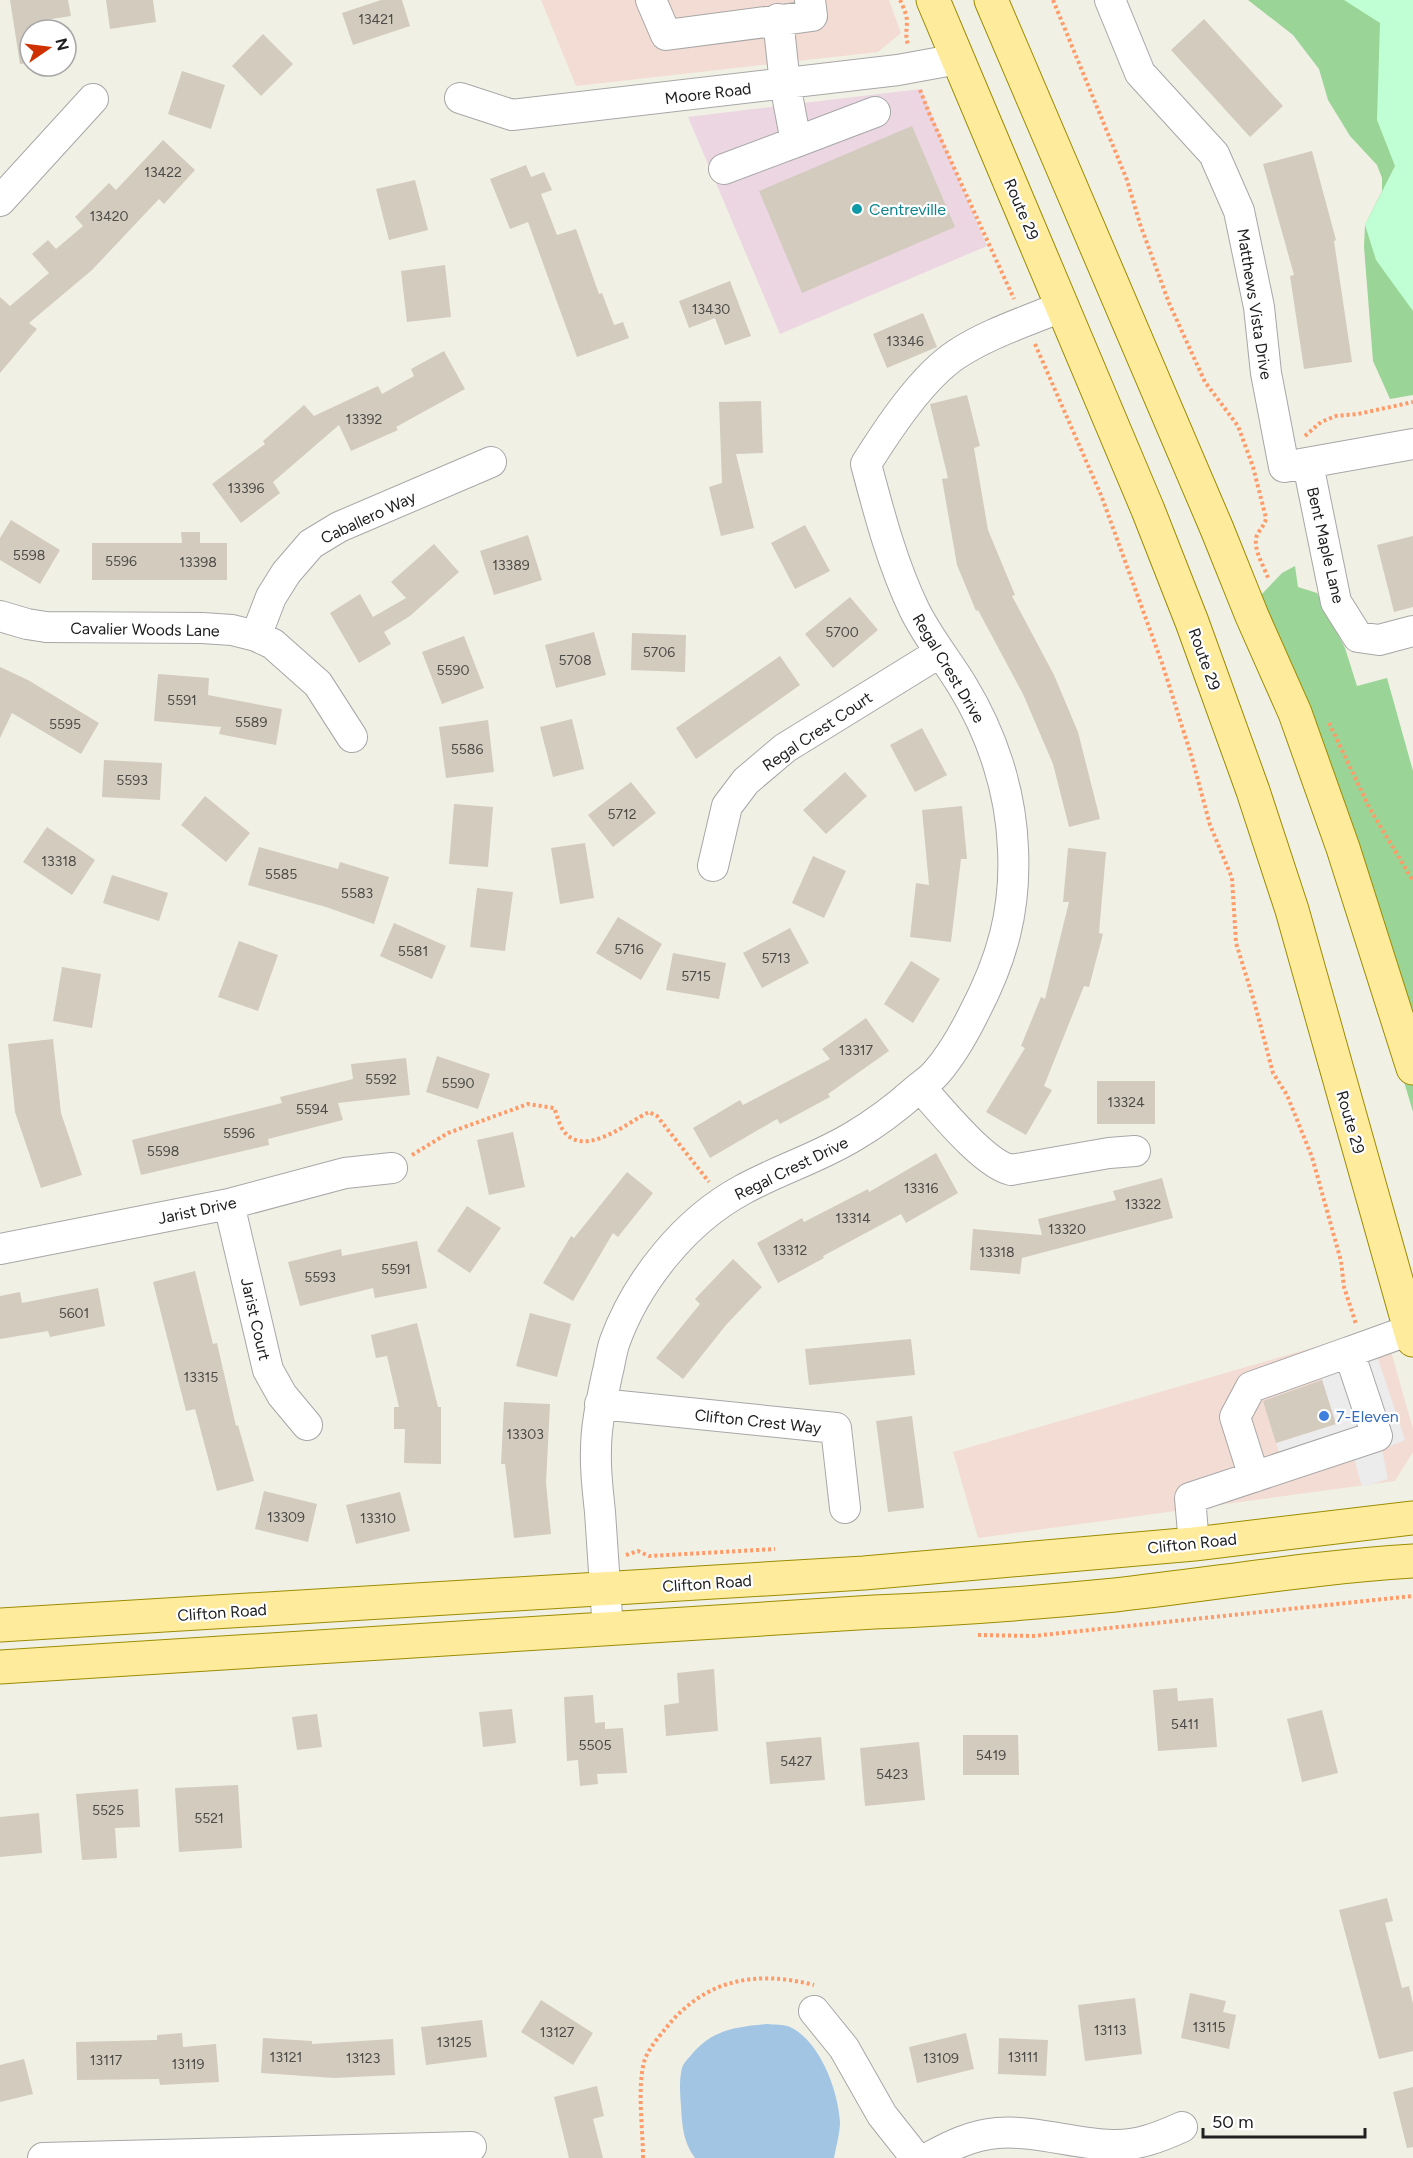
<svg xmlns="http://www.w3.org/2000/svg" width="1413" height="2158" viewBox="0 0 1413 2158" font-family="Figtree,sans-serif">
<rect width="100%" height="100%" fill="#f1f0e5"/>
<path fill="#f3dcd3" d="M 541,0 L 889,0 L 901,33 L 878,52 L 576,86 Z
M 1384,1327 L 1413,1429 L 1413,1452 L 1395,1481 L 978,1538 L 953,1452 Z"/>
<path fill="#ebd6e2" d="M 921,89 L 987,246 L 780,334 L 688,117 Z"/>
<path fill="#9ad496" d="M 1248,0 L 1413,0 L 1413,395 L 1390,399 L 1373,361 L 1364,247 L 1365,225 L 1382,191 L 1382,178 L 1377,165 L 1350,136 L 1328,100 L 1319,69 L 1293,35 Z
M 1295,566 L 1298,587 L 1317,593 L 1345,648 L 1357,686 L 1387,678 L 1413,771 L 1413,1112 L 1260,596 L 1282,573 Z"/>
<path fill="#bfffd3" d="M 1344,0 L 1413,0 L 1413,311 L 1376,260 L 1365,225 L 1395,166 L 1377,120 L 1380,23 Z"/>
<path fill="#ececec" d="M 1373,1344 L 1405,1440 L 1382,1450 L 1388,1479 L 1362,1487 L 1354,1459 L 1288,1477 L 1276,1443 L 1336,1424 L 1317,1364 Z"/>
<path fill="#a2c5e3" d="M 767,2024 C 774,2025 784,2024 790,2027 C 820,2041 838,2090 840,2122 C 840,2133 836,2147 834,2158 L 695,2158 C 683,2142 682,2125 681,2106 C 680,2094 679,2080 682,2068 C 683,2063 689,2058 692,2054 C 713,2029 737,2027 767,2024 Z"/>
<path fill="#d2cbbe" d="M 10,0 L 68,0 L 71,16 L 45,20 L 46,30 L 30,30 L 30,63 L 20,64 Z
M 106,0 L 153,0 L 156,22 L 110,29 Z
M 381,0 L 402,0 L 410,26 L 353,45 L 342,13 Z
M 1204,19 L 1283,106 L 1250,137 L 1171,50 Z
M 263,34 L 293,64 L 261,96 L 232,66 Z
M 182,71 L 225,85 L 211,129 L 168,114 Z
M 912,126 L 955,227 L 802,293 L 759,191 Z
M 163,140 L 195,170 L 164,204 L 159,199 L 92,270 L 29,323 L 37,329 L 0,373 L 0,297 L 10,306 L 49,273 L 32,254 L 48,240 L 56,249 L 83,226 L 75,217 L 109,183 L 116,190 Z
M 1312,151 L 1336,240 L 1334,241 L 1352,362 L 1304,369 L 1290,276 L 1294,275 L 1263,164 Z
M 526,165 L 531,177 L 544,172 L 552,190 L 541,194 L 557,235 L 576,229 L 599,294 L 602,293 L 614,325 L 623,322 L 629,338 L 577,357 L 528,222 L 510,229 L 490,179 Z
M 415,180 L 428,230 L 389,240 L 376,189 Z
M 445,265 L 451,317 L 407,322 L 401,271 Z
M 730,281 L 751,336 L 725,345 L 715,318 L 689,328 L 679,301 Z
M 923,313 L 937,347 L 887,368 L 873,334 Z
M 444,351 L 465,389 L 396,427 L 398,430 L 351,451 L 339,425 L 273,482 L 280,493 L 241,523 L 212,484 L 265,444 L 263,441 L 304,405 L 314,416 L 378,386 L 382,394 L 414,376 L 411,369 Z
M 967,395 L 980,446 L 974,448 L 988,530 L 1015,595 L 1012,596 L 1054,675 L 1078,732 L 1100,819 L 1069,827 L 1053,764 L 1023,694 L 978,610 L 976,611 L 957,565 L 942,479 L 948,478 L 930,404 Z
M 761,401 L 763,453 L 736,454 L 754,528 L 721,536 L 709,487 L 722,483 L 719,402 Z
M 11,520 L 60,550 L 40,584 L 0,560 L 0,538 Z
M 805,525 L 830,571 L 795,589 L 771,543 Z
M 181,532 L 200,532 L 200,543 L 227,543 L 227,580 L 92,580 L 92,543 L 182,543 Z
M 528,535 L 542,580 L 494,595 L 480,551 Z
M 1413,536 L 1413,607 L 1394,612 L 1377,545 Z
M 434,544 L 459,572 L 410,616 L 384,632 L 391,644 L 359,663 L 330,613 L 360,594 L 373,617 L 406,598 L 391,582 Z
M 850,597 L 878,630 L 833,668 L 805,634 Z
M 594,632 L 606,675 L 556,688 L 545,645 Z
M 632,633 L 686,635 L 685,672 L 631,670 Z
M 464,636 L 484,688 L 442,704 L 422,652 Z
M 780,656 L 800,685 L 696,759 L 676,728 Z
M 0,667 L 28,680 L 99,723 L 81,754 L 12,713 L 0,738 Z
M 158,674 L 209,678 L 208,695 L 282,709 L 276,745 L 219,734 L 221,727 L 154,721 Z
M 572,719 L 584,769 L 553,777 L 540,727 Z
M 488,720 L 494,772 L 446,778 L 439,727 Z
M 922,728 L 947,775 L 915,792 L 890,745 Z
M 104,760 L 162,763 L 160,800 L 102,797 Z
M 845,772 L 867,796 L 826,834 L 803,810 Z
M 631,782 L 656,813 L 613,847 L 588,815 Z
M 205,796 L 250,833 L 226,862 L 181,825 Z
M 454,804 L 493,807 L 488,867 L 449,864 Z
M 962,806 L 967,859 L 961,859 L 951,942 L 910,937 L 916,883 L 929,885 L 922,810 Z
M 47,827 L 95,860 L 72,895 L 23,862 Z
M 585,843 L 594,898 L 560,904 L 551,848 Z
M 259,847 L 338,869 L 340,862 L 389,877 L 374,924 L 326,907 L 248,885 Z
M 1068,848 L 1106,852 L 1099,933 L 1103,934 L 1089,987 L 1084,986 L 1044,1086 L 1052,1090 L 1026,1135 L 986,1112 L 1025,1048 L 1021,1046 L 1041,997 L 1045,999 L 1069,902 L 1063,902 Z
M 813,856 L 846,871 L 824,918 L 792,903 Z
M 112,875 L 168,893 L 159,921 L 103,903 Z
M 477,888 L 513,892 L 505,951 L 470,947 Z
M 618,917 L 662,944 L 641,980 L 596,953 Z
M 394,923 L 446,946 L 432,979 L 380,956 Z
M 790,928 L 809,963 L 762,988 L 743,953 Z
M 239,941 L 278,955 L 258,1011 L 218,997 Z
M 673,953 L 726,963 L 719,999 L 666,990 Z
M 911,961 L 940,979 L 913,1023 L 884,1004 Z
M 62,967 L 101,974 L 92,1028 L 53,1021 Z
M 866,1018 L 889,1051 L 828,1094 L 830,1097 L 780,1124 L 777,1119 L 710,1158 L 693,1128 L 740,1100 L 743,1105 L 830,1059 L 822,1049 Z
M 53,1039 L 61,1113 L 82,1175 L 41,1188 L 15,1112 L 8,1044 Z
M 437,1056 L 490,1074 L 478,1109 L 426,1092 Z
M 406,1058 L 410,1095 L 338,1103 L 343,1120 L 268,1139 L 269,1145 L 141,1175 L 132,1140 L 282,1103 L 280,1097 L 353,1079 L 351,1064 Z
M 1097,1081 L 1155,1081 L 1155,1124 L 1097,1124 Z
M 513,1132 L 525,1187 L 489,1195 L 477,1140 Z
M 936,1153 L 958,1193 L 906,1223 L 901,1214 L 823,1256 L 824,1258 L 778,1283 L 757,1243 L 802,1218 L 804,1222 L 868,1189 L 869,1192 Z
M 627,1172 L 653,1193 L 618,1237 L 613,1233 L 573,1301 L 543,1283 L 571,1236 L 574,1238 Z
M 1162,1178 L 1173,1218 L 1022,1258 L 1020,1274 L 970,1270 L 973,1229 L 1042,1235 L 1038,1219 L 1116,1200 L 1113,1191 Z
M 467,1206 L 501,1228 L 470,1273 L 437,1251 Z
M 417,1241 L 427,1288 L 375,1298 L 373,1288 L 300,1306 L 288,1262 L 341,1249 L 342,1256 Z
M 733,1259 L 762,1287 L 726,1325 L 683,1379 L 656,1358 L 700,1304 L 695,1299 Z
M 195,1271 L 213,1344 L 217,1343 L 236,1426 L 238,1425 L 254,1481 L 217,1491 L 195,1409 L 186,1411 L 153,1282 Z
M 98,1288 L 105,1326 L 50,1337 L 48,1331 L 0,1339 L 0,1296 L 20,1292 L 22,1303 Z
M 530,1313 L 571,1324 L 557,1377 L 516,1366 Z
M 417,1323 L 438,1407 L 441,1407 L 441,1464 L 404,1463 L 405,1429 L 394,1429 L 394,1407 L 399,1407 L 387,1356 L 376,1358 L 371,1335 Z
M 911,1339 L 915,1375 L 809,1385 L 805,1349 Z
M 1322,1380 L 1336,1424 L 1276,1443 L 1263,1401 Z
M 504,1402 L 550,1404 L 546,1483 L 551,1534 L 514,1538 L 505,1464 L 501,1464 Z
M 912,1416 L 924,1508 L 888,1512 L 876,1421 Z
M 264,1491 L 317,1504 L 308,1542 L 255,1529 Z
M 400,1492 L 410,1531 L 356,1544 L 346,1505 Z
M 714,1669 L 718,1731 L 666,1736 L 664,1705 L 679,1703 L 677,1673 Z
M 1177,1688 L 1178,1701 L 1213,1698 L 1217,1747 L 1158,1751 L 1153,1690 Z
M 593,1695 L 595,1723 L 605,1722 L 605,1729 L 623,1728 L 627,1773 L 597,1774 L 598,1784 L 580,1786 L 578,1760 L 567,1761 L 564,1697 Z
M 512,1709 L 516,1743 L 483,1747 L 479,1712 Z
M 1322,1710 L 1338,1773 L 1302,1782 L 1287,1719 Z
M 317,1714 L 322,1747 L 297,1750 L 292,1717 Z
M 963,1735 L 1018,1735 L 1019,1775 L 963,1775 Z
M 821,1737 L 825,1780 L 770,1784 L 766,1742 Z
M 919,1742 L 925,1800 L 865,1806 L 860,1748 Z
M 238,1785 L 242,1848 L 179,1852 L 175,1788 Z
M 138,1789 L 140,1827 L 115,1828 L 117,1858 L 82,1860 L 76,1794 Z
M 39,1813 L 42,1853 L 0,1857 L 0,1817 Z
M 1387,1898 L 1393,1921 L 1385,1923 L 1402,1988 L 1409,1986 L 1413,2004 L 1413,2051 L 1379,2059 L 1339,1910 Z
M 1190,1993 L 1226,2001 L 1223,2012 L 1236,2015 L 1229,2049 L 1181,2038 Z
M 1135,1998 L 1142,2054 L 1085,2061 L 1078,2005 Z
M 541,2000 L 593,2033 L 573,2065 L 521,2032 Z
M 482,2020 L 487,2057 L 426,2065 L 421,2027 Z
M 182,2033 L 183,2047 L 216,2044 L 219,2082 L 160,2085 L 159,2079 L 77,2080 L 76,2042 L 157,2040 L 157,2035 Z
M 966,2033 L 974,2069 L 917,2083 L 909,2047 Z
M 263,2038 L 312,2041 L 312,2044 L 393,2039 L 395,2075 L 334,2078 L 261,2073 Z
M 999,2038 L 1048,2040 L 1046,2076 L 998,2074 Z
M 24,2059 L 33,2094 L 0,2102 L 0,2065 Z
M 597,2086 L 604,2116 L 593,2119 L 603,2158 L 569,2158 L 554,2097 Z
M 1413,2087 L 1413,2147 L 1407,2148 L 1393,2092 Z"/>
<g fill="none" stroke-linecap="round" stroke-linejoin="round">
<g stroke="#a7a7a7" stroke-width="32">
<path id="minor" d="M 651,0 L 666,35 L 812,16 L 810,0
M 1110,0 L 1140,73 L 1214,154 L 1239,211 L 1259,307 L 1266,373 L 1284,467 L 1413,444
M 460,98 L 512,115 L 898,70 L 958,59
M 796,142 L 875,112
M 724,169 L 796,142 L 785,84 L 778,19
M 0,201 L 93,99
M 1308,464 L 1336,602 L 1358,637 L 1379,640 L 1413,631
M 0,616 L 27,624 L 46,627 L 202,628 L 232,630 L 256,636 L 273,644 L 318,684 L 352,737
M 256,636 L 271,597 L 286,573 L 311,544 L 339,527 L 491,462
M 713,866 L 727,806 L 746,781 L 785,748 L 939,653
M 920,1087 C 940,1109 984,1164 1011,1170 L 1109,1153 L 1135,1151
M 229,1204 L 268,1370 L 282,1395 L 307,1425
M 0,1249 L 229,1204 L 345,1173 L 392,1168
M 600,1404 L 836,1428 L 845,1508
M 1254,1477 L 1235,1417 L 1251,1387 L 1349,1352
M 1194,1544 L 1190,1498 L 1377,1436 L 1349,1352 L 1410,1330
M 608,1630 C 605,1591 603,1552 600,1512 C 598,1492 595,1471 596,1450 C 596,1425 602,1399 607,1375 C 610,1364 611,1352 615,1341 C 637,1281 685,1221 742,1190 C 778,1170 818,1158 854,1136 C 876,1123 896,1108 915,1091 C 922,1085 930,1080 936,1073 C 951,1056 963,1035 973,1015 C 1002,960 1016,911 1013,849 C 1011,791 992,734 962,685 C 946,659 927,636 914,609 C 892,563 879,513 866,464 C 888,429 922,377 957,354 C 989,333 1028,321 1063,306
M 814,2011 L 844,2048 L 882,2115 L 916,2158
M 43,2158 L 471,2147
M 928,2158 C 950,2146 972,2135 997,2133 C 1036,2130 1073,2144 1112,2145 C 1137,2146 1160,2137 1182,2127"/>
</g>
<g stroke="#9b8c00" stroke-width="35">
<path id="major" d="M 933,0 L 1148,510 L 1192,622 L 1253,791 L 1292,910 L 1413,1340
M 991,0 L 1217,529 L 1252,616 L 1295,713 L 1343,848 L 1413,1068
M 0,1625 L 864,1573 L 1194,1544 L 1413,1518
M 0,1667 L 874,1612 C 954,1609 1034,1603 1115,1595 C 1214,1584 1313,1567 1413,1561"/>
</g>
<path stroke="#ff9b68" stroke-width="4" stroke-dasharray="3 3" stroke-linecap="butt" d="M 900,0 C 903,6 906,13 907,20 C 907,29 905,35 908,45
M 1053,0 L 1127,180 L 1140,224 L 1169,303 L 1205,382 L 1238,426 L 1253,467 L 1266,518 C 1265,525 1260,529 1257,535 C 1252,548 1264,566 1268,578
M 920,90 L 929,113 L 1014,299
M 1035,344 L 1101,495 L 1162,663 L 1192,758 L 1210,825 L 1232,878 L 1236,943 L 1254,1001 L 1273,1073 L 1287,1095 L 1312,1157 L 1341,1261 L 1344,1287 L 1356,1324
M 1305,436 L 1321,422 L 1336,416 L 1358,414 L 1413,402
M 1329,723 L 1370,809 L 1413,881
M 412,1155 L 448,1133 L 528,1104 L 554,1108 C 557,1115 559,1124 563,1130 C 583,1160 628,1122 649,1112 L 657,1116 L 709,1182
M 626,1555 L 638,1551 L 649,1556 L 775,1549
M 978,1635 L 1033,1636 L 1413,1596
M 643,2158 C 643,2129 637,2090 644,2062 C 648,2049 658,2038 666,2028 C 705,1979 756,1970 814,1985"/>
<use href="#minor" stroke="#fff" stroke-width="30"/>
<use href="#major" stroke="#ffeb9c" stroke-width="33"/>
</g>
<circle fill="#0f9aa8" stroke="#fff" stroke-width="2" cx="857" cy="209" r="6"/>
<circle fill="#3f7fe0" stroke="#fff" stroke-width="2" cx="1324" cy="1416" r="6"/>
<g text-anchor="middle" stroke-width="4.5" stroke-linejoin="round" paint-order="stroke">
<g font-size="14" fill="#4c4b48">
<text x="376" y="24">13421</text>
<text x="163" y="177">13422</text>
<text x="109" y="221">13420</text>
<text x="711" y="314">13430</text>
<text x="905" y="346">13346</text>
<text x="364" y="424">13392</text>
<text x="246" y="493">13396</text>
<text x="29" y="560">5598</text>
<text x="121" y="566">5596</text>
<text x="198" y="567">13398</text>
<text x="511" y="570">13389</text>
<text x="842" y="637">5700</text>
<text x="659" y="657">5706</text>
<text x="575" y="665">5708</text>
<text x="453" y="675">5590</text>
<text x="182" y="705">5591</text>
<text x="251" y="727">5589</text>
<text x="65" y="729">5595</text>
<text x="467" y="754">5586</text>
<text x="132" y="785">5593</text>
<text x="622" y="819">5712</text>
<text x="59" y="866">13318</text>
<text x="281" y="879">5585</text>
<text x="357" y="898">5583</text>
<text x="629" y="954">5716</text>
<text x="413" y="956">5581</text>
<text x="776" y="963">5713</text>
<text x="696" y="981">5715</text>
<text x="856" y="1055">13317</text>
<text x="381" y="1084">5592</text>
<text x="458" y="1088">5590</text>
<text x="1126" y="1107">13324</text>
<text x="312" y="1114">5594</text>
<text x="239" y="1138">5596</text>
<text x="163" y="1156">5598</text>
<text x="921" y="1193">13316</text>
<text x="1143" y="1209">13322</text>
<text x="853" y="1223">13314</text>
<text x="1067" y="1234">13320</text>
<text x="790" y="1255">13312</text>
<text x="997" y="1257">13318</text>
<text x="396" y="1274">5591</text>
<text x="320" y="1282">5593</text>
<text x="74" y="1318">5601</text>
<text x="201" y="1382">13315</text>
<text x="525" y="1439">13303</text>
<text x="286" y="1522">13309</text>
<text x="378" y="1523">13310</text>
<text x="1185" y="1729">5411</text>
<text x="595" y="1750">5505</text>
<text x="991" y="1760">5419</text>
<text x="796" y="1766">5427</text>
<text x="892" y="1779">5423</text>
<text x="108" y="1815">5525</text>
<text x="209" y="1823">5521</text>
<text x="1209" y="2032">13115</text>
<text x="1110" y="2035">13113</text>
<text x="557" y="2037">13127</text>
<text x="454" y="2047">13125</text>
<text x="286" y="2062">13121</text>
<text x="1023" y="2062">13111</text>
<text x="363" y="2063">13123</text>
<text x="941" y="2063">13109</text>
<text x="106" y="2065">13117</text>
<text x="188" y="2069">13119</text>
</g>
<g font-size="16" fill="#202020" stroke="#fff">
<text transform="translate(708 93) rotate(-7)" y="6">Moore Road</text>
<text transform="translate(1022 209) rotate(67)" y="6">Route 29</text>
<text transform="translate(1255 304) rotate(81)" y="6">Matthews Vista Drive</text>
<text transform="translate(368 517) rotate(-25)" y="6">Caballero Way</text>
<text transform="translate(1326 545) rotate(77)" y="6">Bent Maple Lane</text>
<text transform="translate(145 629) rotate(1)" y="6">Cavalier Woods Lane</text>
<text transform="translate(1205 659) rotate(70)" y="6">Route 29</text>
<text transform="translate(949 668) rotate(59)" y="6">Regal Crest Drive</text>
<text transform="translate(817 731) rotate(-34)" y="6">Regal Crest Court</text>
<text transform="translate(1351 1122) rotate(74)" y="6">Route 29</text>
<text transform="translate(791 1168) rotate(-26)" y="6">Regal Crest Drive</text>
<text transform="translate(197 1210) rotate(-12)" y="6">Jarist Drive</text>
<text transform="translate(256 1319) rotate(77)" y="6">Jarist Court</text>
<text transform="translate(758 1421) rotate(6)" y="6">Clifton Crest Way</text>
<text transform="translate(1192 1543) rotate(-6)" y="6">Clifton Road</text>
<text transform="translate(707 1583) rotate(-4)" y="6">Clifton Road</text>
<text transform="translate(222 1612) rotate(-4)" y="6">Clifton Road</text>
</g>
<g font-size="16" fill="#0d838f" stroke="#fff" text-anchor="start">
<text x="869" y="215">Centreville</text>
</g>
<g font-size="16" fill="#366cbe" stroke="#fff" text-anchor="start">
<text x="1336" y="1422">7-Eleven</text>
</g>
</g>
<g transform="translate(48 48) rotate(76)"><circle r="28" fill="#ffffff" stroke="#a6a6a6" stroke-width="1.5"/>
<path d="M0-4.5L10 22L0 15L-10 22Z" fill="#cf3000"/>
<text y="-9" font-size="16" font-weight="bold" text-anchor="middle" fill="#202020">N</text>
</g>
<path d="M1203 2128v9h162v-9" fill="none" stroke="#202020" stroke-width="3"/>
<text x="1212" y="2128" font-size="18" fill="#202020" stroke="#ffffff" stroke-width="4.5" paint-order="stroke">50 m</text>
</svg>
